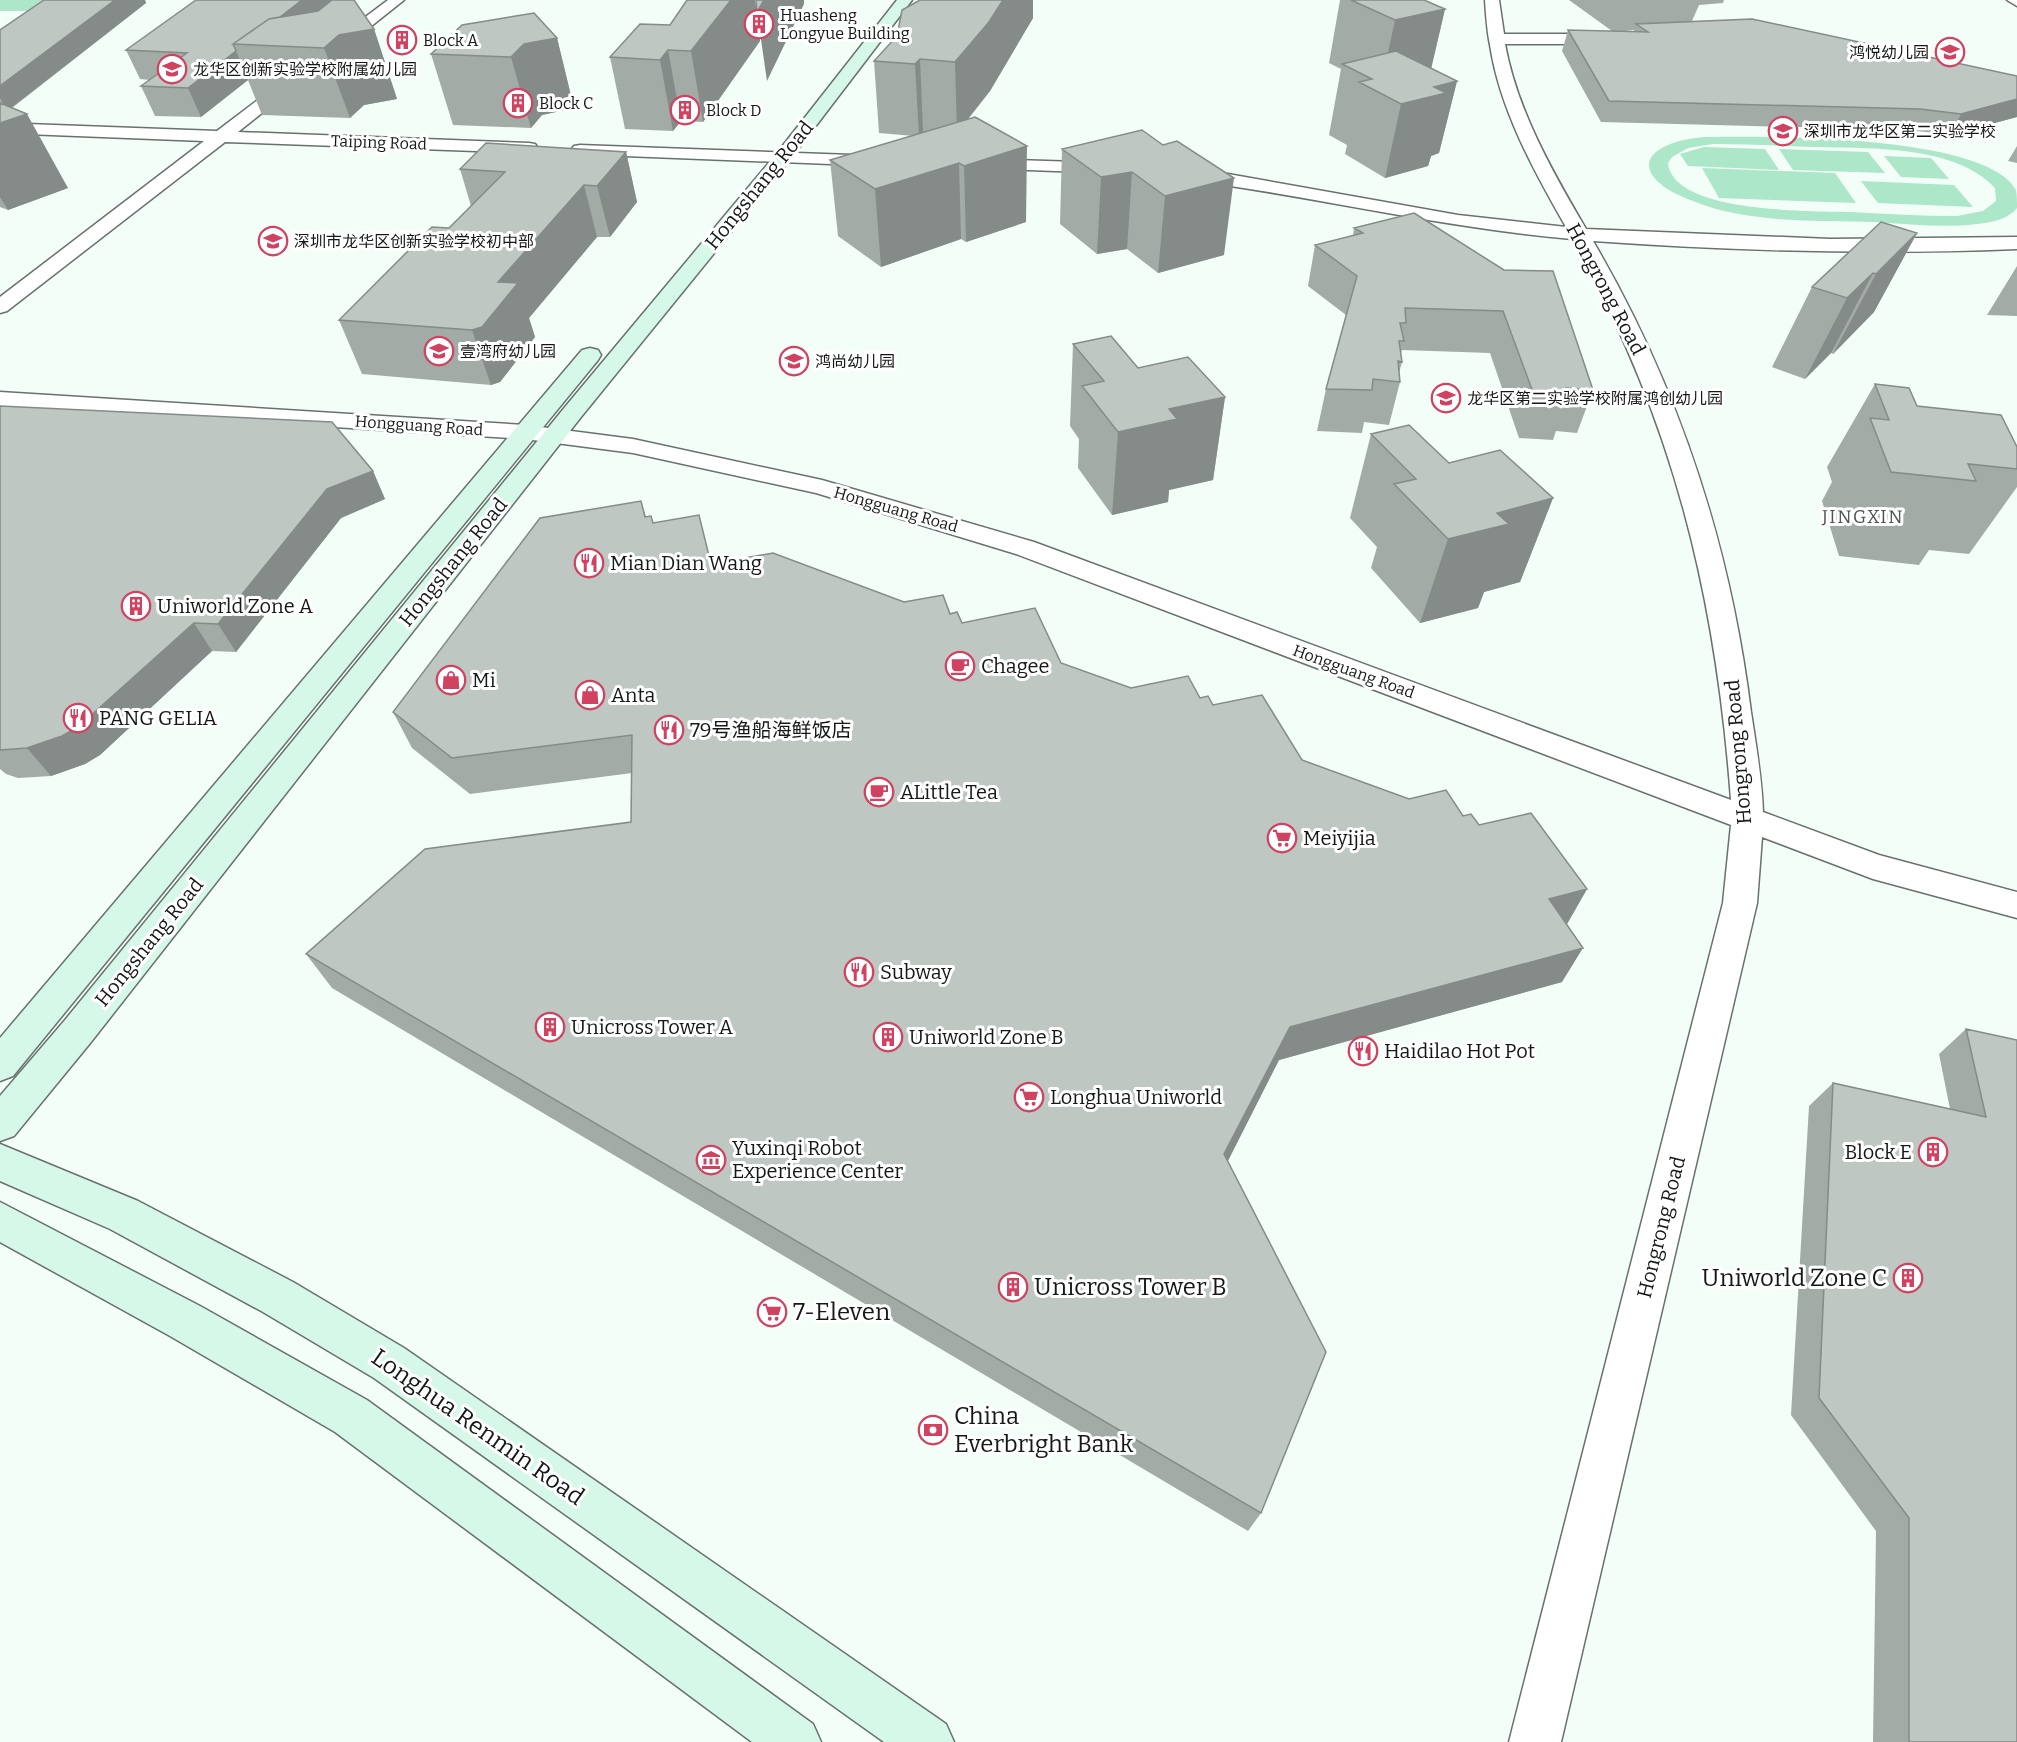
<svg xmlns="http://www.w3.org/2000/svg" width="2017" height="1742" viewBox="0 0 2017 1742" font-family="Bitter,'Noto Sans SC',serif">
<rect width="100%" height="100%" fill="#f4fef9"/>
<path fill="#ade7c9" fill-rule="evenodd" d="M 0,0 L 44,0 L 28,11 L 0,11 Z
M 1704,137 C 1764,136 1985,134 2016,190 C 2017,195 2017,203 2017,208 C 2009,218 1997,221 1985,223 C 1949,229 1911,224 1875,222 C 1834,221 1791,222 1751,216 C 1731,213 1712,209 1693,201 C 1628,177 1638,143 1704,137 ZM 1713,144 C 1747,144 1781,146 1815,147 C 1869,149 1954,144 1995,188 L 1996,201 L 1983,211 L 1957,216 C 1922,216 1887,214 1852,212 C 1814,211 1673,214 1668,163 L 1672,157 L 1688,148 Z
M 1704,147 L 1765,149 L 1779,170 L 1688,166 L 1680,154 Z
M 1779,149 L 1868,152 L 1885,173 L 1793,170 Z
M 1884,156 L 1931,158 L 1949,179 L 1901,177 Z
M 1702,168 L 1835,173 L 1856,203 L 1719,198 Z
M 1861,181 L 1954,185 L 1973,207 L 1878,203 Z"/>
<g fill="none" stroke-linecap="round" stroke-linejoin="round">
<g stroke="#68716c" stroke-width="3">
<path id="street" d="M 388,0 L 404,0 L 340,51 L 328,51 L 326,48 L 328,45 Z
M 1485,0 L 1499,0 L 1504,34 L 1610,34 L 1618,39 L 1610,44 L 1505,44 C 1517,110 1552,171 1586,229 L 1830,239 L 2017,237 L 2017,249 C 1876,255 1734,251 1593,241 C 1679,388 1730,543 1751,712 C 1756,745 1762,779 1763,812 L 1879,855 L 2017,892 L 2017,918 L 1873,879 L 1762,837 L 1757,903 L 1561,1742 L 1509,1742 L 1723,903 L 1731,825 L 1016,554 L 816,493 L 633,453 L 525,439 L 0,406 L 0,392 L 525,425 L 633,439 L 822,480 L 1034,542 L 1731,800 C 1716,596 1673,418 1572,239 C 1443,228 1318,197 1189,180 L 1183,179 L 1180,175 L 1183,171 L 1189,170 L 1228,174 L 1458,215 L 1566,227 C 1534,171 1500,110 1490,45 C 1487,31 1486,15 1485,0 Z
M 2007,0 L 2017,0 L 2017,6 Z
M 294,75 L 302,80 L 300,83 L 238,132 L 529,143 L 535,144 L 538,148 L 535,152 L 529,153 L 225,142 L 7,311 L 0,313 L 0,297 L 204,141 L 0,133 L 0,123 L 217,131 L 288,77 Z
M 580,145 L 880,156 L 886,157 L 889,161 L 886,165 L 880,166 L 574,154 L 571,150 L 574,146 Z
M 982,159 L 1107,163 L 1113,164 L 1116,168 L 1113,172 L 1107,173 L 976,168 L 973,164 L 976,160 Z"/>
</g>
<g stroke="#68716c" stroke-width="3">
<path id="secondary" d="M 897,0 L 912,0 L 789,161 L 581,417 L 91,1042 L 14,1136 L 0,1141 L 0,1096 L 65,1020 L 565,407 L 777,153 Z
M 590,348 L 598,350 L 601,355 L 598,360 L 13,1076 L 0,1081 L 0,1038 L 582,350 Z
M 0,1144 L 138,1201 L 293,1282 L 404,1348 L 946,1724 L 954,1742 L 884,1742 L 374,1378 L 263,1312 L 110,1229 L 0,1181 Z
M 0,1202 L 200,1306 L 367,1400 L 813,1724 L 821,1742 L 752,1742 L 335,1432 L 170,1336 L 0,1242 Z"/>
</g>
<use href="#street" fill="#fff" fill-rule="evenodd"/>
<use href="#secondary" fill="#d5f8e8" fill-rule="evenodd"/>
</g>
<path fill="#a3aba7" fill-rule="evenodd" d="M 44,0 L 145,0 L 146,3 L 12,108 L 68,188 L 8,210 L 0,207 L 0,30 Z
M 687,0 L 755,0 L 760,41 L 703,122 L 681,121 L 673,131 L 625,129 L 610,57 L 670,25 Z
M 1340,0 L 1424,0 L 1445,9 L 1431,68 L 1457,81 L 1439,153 L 1431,156 L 1428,166 L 1385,178 L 1345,154 L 1347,145 L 1329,135 L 1341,69 L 1329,63 Z
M 1569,0 L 1724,0 L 1723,3 L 1699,5 L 1692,21 L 2017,76 L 2017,117 L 1950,135 L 1909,130 L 1601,122 L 1562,51 L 1568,30 L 1612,31 ZM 1634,30 L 1634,32 L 1617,32 Z
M 1033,18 L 990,91 L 967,120 L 1026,222 L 966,242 L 961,239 L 881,267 L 838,236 L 830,160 L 914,136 L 879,133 L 874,61 Z
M 374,29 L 397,99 L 364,105 L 350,118 L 262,115 L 248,80 L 201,117 L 155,116 L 141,86 L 150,80 L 140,79 L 126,50 Z
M 557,38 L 574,108 L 542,115 L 531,128 L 453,125 L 431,54 Z
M 1163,145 L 1224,255 L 1158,273 L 1127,249 L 1097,254 L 1060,224 L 1062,149 Z
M 2017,146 L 2017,163 L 2008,161 Z
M 626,152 L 637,202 L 610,237 L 597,237 L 529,318 L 535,337 L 500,382 L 491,385 L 362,374 L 339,320 L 449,228 L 471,206 L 460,169 Z
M 1414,213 L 1593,390 L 1577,433 L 1556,431 L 1553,440 L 1519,438 L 1490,353 L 1402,350 L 1401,353 L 1402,362 L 1399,373 L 1400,382 L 1389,425 L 1364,422 L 1362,433 L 1317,431 L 1326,389 L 1346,315 L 1308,286 L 1315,245 L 1353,236 L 1354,228 Z
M 1917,233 L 1874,312 L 1833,354 L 1831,353 L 1805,379 L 1772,367 L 1812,287 Z
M 2017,266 L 2017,316 L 1987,315 Z
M 1073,344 L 1138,368 L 1225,397 L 1213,480 L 1169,490 L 1168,502 L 1112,515 L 1078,468 L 1079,439 L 1070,426 Z
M 1875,384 L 1917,406 L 2017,447 L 2017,487 L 1969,554 L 1929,550 L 1919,565 L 1839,556 L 1822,501 L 1832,482 L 1827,467 Z
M 0,406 L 373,471 L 385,499 L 341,518 L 236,652 L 212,651 L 100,755 L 85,764 L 51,776 L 18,778 L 6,774 L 0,769 Z
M 1371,434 L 1449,463 L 1553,498 L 1520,582 L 1484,592 L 1478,608 L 1420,623 L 1371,568 L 1377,547 L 1350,518 Z
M 641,501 L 646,517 L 711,564 L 904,602 L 950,614 L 962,623 L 1061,663 L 1131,688 L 1200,698 L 1302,760 L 1409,799 L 1463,816 L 1587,889 L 1567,924 L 1562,982 L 1279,1060 L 1228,1161 L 1261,1513 L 1248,1531 L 332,988 L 306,954 L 631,822 L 632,773 L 470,794 L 412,748 L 393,712 Z
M 1966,1029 L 2017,1040 L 2017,1742 L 1873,1742 L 1876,1531 L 1791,1415 L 1809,1106 L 1833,1083 L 1950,1109 L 1939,1054 Z"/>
<path fill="#858b88" d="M 115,0 L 145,0 L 146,3 L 7,111 L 0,98 L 0,86 Z
M 302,0 L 346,0 L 244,45 Z
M 731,0 L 755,0 L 760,41 L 703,122 L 691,51 Z
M 764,0 L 804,0 L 804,4 L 767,81 L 757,12 Z
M 1003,0 L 1033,0 L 1033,18 L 990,91 L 957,133 L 955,62 Z
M 1445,9 L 1429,78 L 1380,90 L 1395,20 Z
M 374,29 L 397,99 L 364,105 L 350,118 L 324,48 L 339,35 Z
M 557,38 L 574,108 L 542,115 L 531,128 L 511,57 L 524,44 Z
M 668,50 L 681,121 L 673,131 L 660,60 Z
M 236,51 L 248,80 L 201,117 L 188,88 Z
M 920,59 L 923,131 L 919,136 L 915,64 Z
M 1457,81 L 1439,153 L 1431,156 L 1428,166 L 1385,178 L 1401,104 L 1434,87 Z
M 2017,99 L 2017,117 L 1950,135 L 1961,114 Z
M 27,114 L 68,188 L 8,210 L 0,197 L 0,123 Z
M 1027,146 L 1026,222 L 966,242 L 964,166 Z
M 626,152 L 637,202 L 610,237 L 597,186 Z
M 959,163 L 961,239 L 881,267 L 875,189 Z
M 1132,172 L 1127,249 L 1097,254 L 1101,177 Z
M 1234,178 L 1224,255 L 1158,273 L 1165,196 Z
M 584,185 L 597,237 L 529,318 L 535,337 L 500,382 L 491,385 L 472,330 L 498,282 Z
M 1917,233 L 1874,312 L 1833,354 L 1876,274 Z
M 1873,273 L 1831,353 L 1805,379 L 1847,298 Z
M 1225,397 L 1213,480 L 1169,490 L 1168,502 L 1112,515 L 1118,432 L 1169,409 Z
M 373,471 L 385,499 L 341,518 L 236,652 L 218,624 L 327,489 Z
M 1553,498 L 1520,582 L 1484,592 L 1478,608 L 1420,623 L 1448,539 L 1497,513 Z
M 194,623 L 212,651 L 100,755 L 85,764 L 51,776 L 27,748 Z
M 1587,889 L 1567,924 L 1549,899 Z
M 1583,948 L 1562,982 L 1279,1060 L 1216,1184 L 1224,1154 L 1290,1027 Z"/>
<path fill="#bec7c2" stroke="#858b88" stroke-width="1.5" d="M 44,0 L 115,0 L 0,86 L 0,30 Z
M 196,0 L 302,0 L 280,17 L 269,19 L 233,44 L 236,51 L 188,88 L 141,86 L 187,53 L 126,50 Z
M 332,0 L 354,0 L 374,29 L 339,35 L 324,48 L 233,44 L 269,19 L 318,11 Z
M 687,0 L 731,0 L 691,51 L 668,50 L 660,60 L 610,57 L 640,24 L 670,25 Z
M 756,0 L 764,0 L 757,12 Z
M 920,0 L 1003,0 L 989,22 L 955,62 L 920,59 L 915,64 L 874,61 L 897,36 L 902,10 Z
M 1351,0 L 1424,0 L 1445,9 L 1395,20 Z
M 534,13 L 557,38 L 524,44 L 511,57 L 431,54 L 462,25 Z
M 1752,19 L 2017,76 L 2017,99 L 1961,114 L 1920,109 L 1609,101 L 1568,30 L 1648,32 L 1636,24 Z
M 1396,51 L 1457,81 L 1434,87 L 1446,93 L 1401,104 L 1359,82 L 1372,79 L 1342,64 Z
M 0,103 L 27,114 L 0,123 Z
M 975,117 L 1027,146 L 964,166 L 959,163 L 875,189 L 830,160 Z
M 1142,130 L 1163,145 L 1177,141 L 1234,178 L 1165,196 L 1132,172 L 1101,177 L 1062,149 Z
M 486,143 L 626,152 L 597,186 L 584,185 L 498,282 L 518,283 L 482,327 L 472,330 L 339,320 L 432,227 L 449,228 L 505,172 L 460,169 Z
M 1414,213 L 1504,270 L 1553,271 L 1593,390 L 1566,388 L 1569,397 L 1534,395 L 1503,311 L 1405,308 L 1406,323 L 1400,323 L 1404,341 L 1399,341 L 1402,362 L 1398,361 L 1400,382 L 1373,379 L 1372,390 L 1326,389 L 1357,276 L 1315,245 L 1363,233 L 1354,228 Z
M 1881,222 L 1917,233 L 1876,274 L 1873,273 L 1847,298 L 1812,287 Z
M 1111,336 L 1138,368 L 1188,357 L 1225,397 L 1169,409 L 1177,419 L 1118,432 L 1082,386 L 1104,381 L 1073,344 Z
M 1875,384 L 1909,388 L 1917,406 L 2001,415 L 2017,447 L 2017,469 L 1968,464 L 1976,481 L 1891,472 L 1870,418 L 1889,420 Z
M 0,406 L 332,422 L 373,471 L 327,489 L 218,624 L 194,623 L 78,727 L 62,736 L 27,748 L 0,750 Z
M 1409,425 L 1449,463 L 1500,450 L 1553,498 L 1497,513 L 1509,524 L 1448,539 L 1394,484 L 1416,479 L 1371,434 Z
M 641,501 L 645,517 L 651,516 L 653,523 L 699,515 L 711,564 L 773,553 L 904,602 L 943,595 L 950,614 L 957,612 L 962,623 L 1035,608 L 1061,663 L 1131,688 L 1188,676 L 1200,698 L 1208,696 L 1213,705 L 1262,695 L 1302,760 L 1409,799 L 1446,790 L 1463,816 L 1471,814 L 1479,825 L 1531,813 L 1587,889 L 1549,899 L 1583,948 L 1290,1027 L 1224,1154 L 1326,1352 L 1261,1513 L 306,954 L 425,849 L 631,822 L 632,735 L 452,758 L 393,712 L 540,518 Z
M 1966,1029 L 2017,1040 L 2017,1742 L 1909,1742 L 1909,1518 L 1819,1398 L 1833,1083 L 1986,1117 Z"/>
<defs>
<g id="building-ring" transform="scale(1.5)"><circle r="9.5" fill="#fff" stroke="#d14160" stroke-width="1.5"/><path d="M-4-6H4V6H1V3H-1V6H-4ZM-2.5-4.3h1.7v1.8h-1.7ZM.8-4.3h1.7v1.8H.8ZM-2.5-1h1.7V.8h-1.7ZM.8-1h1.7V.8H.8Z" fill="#d14160"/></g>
<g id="school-ring" transform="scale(1.5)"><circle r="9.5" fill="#fff" stroke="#d14160" stroke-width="1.5"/><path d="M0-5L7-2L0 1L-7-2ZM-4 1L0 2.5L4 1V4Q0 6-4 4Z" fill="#d14160"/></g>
<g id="restaurant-ring" transform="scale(1.5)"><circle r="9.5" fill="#fff" stroke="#d14160" stroke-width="1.5"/><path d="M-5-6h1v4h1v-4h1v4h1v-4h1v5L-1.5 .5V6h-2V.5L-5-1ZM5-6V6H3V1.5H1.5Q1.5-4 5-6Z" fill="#d14160"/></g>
<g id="cafe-ring" transform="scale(1.5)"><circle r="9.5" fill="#fff" stroke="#d14160" stroke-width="1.5"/><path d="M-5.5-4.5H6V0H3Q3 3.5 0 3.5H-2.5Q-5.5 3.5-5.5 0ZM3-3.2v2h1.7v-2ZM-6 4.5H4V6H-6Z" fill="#d14160"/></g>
<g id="shop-ring" transform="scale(1.5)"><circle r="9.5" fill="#fff" stroke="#d14160" stroke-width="1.5"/><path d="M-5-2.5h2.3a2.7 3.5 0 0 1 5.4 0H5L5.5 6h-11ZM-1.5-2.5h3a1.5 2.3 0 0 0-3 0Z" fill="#d14160"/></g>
<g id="supermarket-ring" transform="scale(1.5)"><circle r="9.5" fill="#fff" stroke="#d14160" stroke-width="1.5"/><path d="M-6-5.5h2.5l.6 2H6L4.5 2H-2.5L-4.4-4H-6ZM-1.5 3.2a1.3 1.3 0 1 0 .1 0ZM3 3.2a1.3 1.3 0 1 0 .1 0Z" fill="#d14160"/></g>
<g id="museum-ring" transform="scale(1.5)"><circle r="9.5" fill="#fff" stroke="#d14160" stroke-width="1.5"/><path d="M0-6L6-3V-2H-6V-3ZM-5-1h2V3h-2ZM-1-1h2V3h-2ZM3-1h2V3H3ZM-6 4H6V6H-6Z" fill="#d14160"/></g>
<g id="bank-ring" transform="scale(1.5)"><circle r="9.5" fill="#fff" stroke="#d14160" stroke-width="1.5"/><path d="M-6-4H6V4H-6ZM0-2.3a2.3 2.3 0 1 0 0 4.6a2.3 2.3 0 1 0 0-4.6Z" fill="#d14160"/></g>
</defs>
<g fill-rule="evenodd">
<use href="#building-ring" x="759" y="24"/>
<use href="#building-ring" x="402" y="40"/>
<use href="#school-ring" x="1950" y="52"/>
<use href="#school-ring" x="172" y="69"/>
<use href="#building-ring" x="518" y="103"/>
<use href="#building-ring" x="685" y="110"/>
<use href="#school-ring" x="1783" y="131"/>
<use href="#school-ring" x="273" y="241"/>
<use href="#school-ring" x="439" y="351"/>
<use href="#school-ring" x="794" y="361"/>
<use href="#school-ring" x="1446" y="398"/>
<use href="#restaurant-ring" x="589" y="563"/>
<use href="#building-ring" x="136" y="606"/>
<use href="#cafe-ring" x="960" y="666"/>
<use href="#shop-ring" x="451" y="680"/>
<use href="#shop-ring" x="590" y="695"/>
<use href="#restaurant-ring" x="78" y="718"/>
<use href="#restaurant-ring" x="669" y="730"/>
<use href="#cafe-ring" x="879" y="792"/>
<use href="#supermarket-ring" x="1282" y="838"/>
<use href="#restaurant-ring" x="859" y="972"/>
<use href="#building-ring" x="550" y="1027"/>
<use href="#building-ring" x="888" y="1037"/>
<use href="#restaurant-ring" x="1363" y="1051"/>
<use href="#supermarket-ring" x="1029" y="1097"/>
<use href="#building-ring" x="1933" y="1152"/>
<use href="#museum-ring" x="711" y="1160"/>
<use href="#building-ring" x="1908" y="1278"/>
<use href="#building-ring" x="1013" y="1287"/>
<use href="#supermarket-ring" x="772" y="1312"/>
<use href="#bank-ring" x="933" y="1430"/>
</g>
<g text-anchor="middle" stroke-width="6" stroke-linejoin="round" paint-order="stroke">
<g font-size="16" fill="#141816" stroke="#fff" text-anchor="start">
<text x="780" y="21">Huasheng<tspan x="780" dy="18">Longyue Building</tspan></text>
<text x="423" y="46">Block A</text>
<text x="1929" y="58" text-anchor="end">鸿悦幼儿园</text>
<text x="193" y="75">龙华区创新实验学校附属幼儿园</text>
<text x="539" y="109">Block C</text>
<text x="706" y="116">Block D</text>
<text x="1804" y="137">深圳市龙华区第二实验学校</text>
<text x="294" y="247">深圳市龙华区创新实验学校初中部</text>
<text x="460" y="357">壹湾府幼儿园</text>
<text x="815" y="367">鸿尚幼儿园</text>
<text x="1467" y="404">龙华区第二实验学校附属鸿创幼儿园</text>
</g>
<g font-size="16" fill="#141816" stroke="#fff">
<text transform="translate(379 142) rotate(2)" y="6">Taiping Road</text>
<text transform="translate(419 425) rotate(4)" y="6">Hongguang Road</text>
<text transform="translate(896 509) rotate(16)" y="6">Hongguang Road</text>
<text transform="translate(1354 671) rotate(20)" y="6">Hongguang Road</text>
</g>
<g font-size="18" letter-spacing="1.5" fill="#4c5450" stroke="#fff">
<text x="1863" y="523">JINGXIN</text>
</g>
<g font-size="20" fill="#141816" stroke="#fff">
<text transform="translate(759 185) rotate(-51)" y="7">Hongshang Road</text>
<text transform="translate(1606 289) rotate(62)" y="7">Hongrong Road</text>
<text transform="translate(453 562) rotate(-51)" y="7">Hongshang Road</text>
<text transform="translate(1738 752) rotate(-95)" y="7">Hongrong Road</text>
<text transform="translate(149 942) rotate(-51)" y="7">Hongshang Road</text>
<text transform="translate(1661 1227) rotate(-76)" y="7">Hongrong Road</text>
</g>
<g font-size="20" fill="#141816" stroke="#fff" text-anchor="start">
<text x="610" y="570">Mian Dian Wang</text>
<text x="157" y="613">Uniworld Zone A</text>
<text x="981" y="673">Chagee</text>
<text x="472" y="687">Mi</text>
<text x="611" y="702">Anta</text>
<text x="99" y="725">PANG GELIA</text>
<text x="690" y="737">79号渔船海鲜饭店</text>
<text x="900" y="799">ALittle Tea</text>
<text x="1303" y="845">Meiyijia</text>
<text x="880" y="979">Subway</text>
<text x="571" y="1034">Unicross Tower A</text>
<text x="909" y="1044">Uniworld Zone B</text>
<text x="1384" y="1058">Haidilao Hot Pot</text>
<text x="1050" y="1104">Longhua Uniworld</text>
<text x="732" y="1155">Yuxinqi Robot<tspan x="732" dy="23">Experience Center</tspan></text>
<text x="1912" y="1159" text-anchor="end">Block E</text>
</g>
<g font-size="24" fill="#141816" stroke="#fff" text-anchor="start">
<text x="1887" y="1286" text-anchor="end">Uniworld Zone C</text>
<text x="1034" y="1295">Unicross Tower B</text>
<text x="793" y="1320">7-Eleven</text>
<text x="954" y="1424">China<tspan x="954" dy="28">Everbright Bank</tspan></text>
</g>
<g font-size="24" fill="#141816" stroke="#fff">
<text transform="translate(478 1427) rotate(35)" y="8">Longhua Renmin Road</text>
</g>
</g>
</svg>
